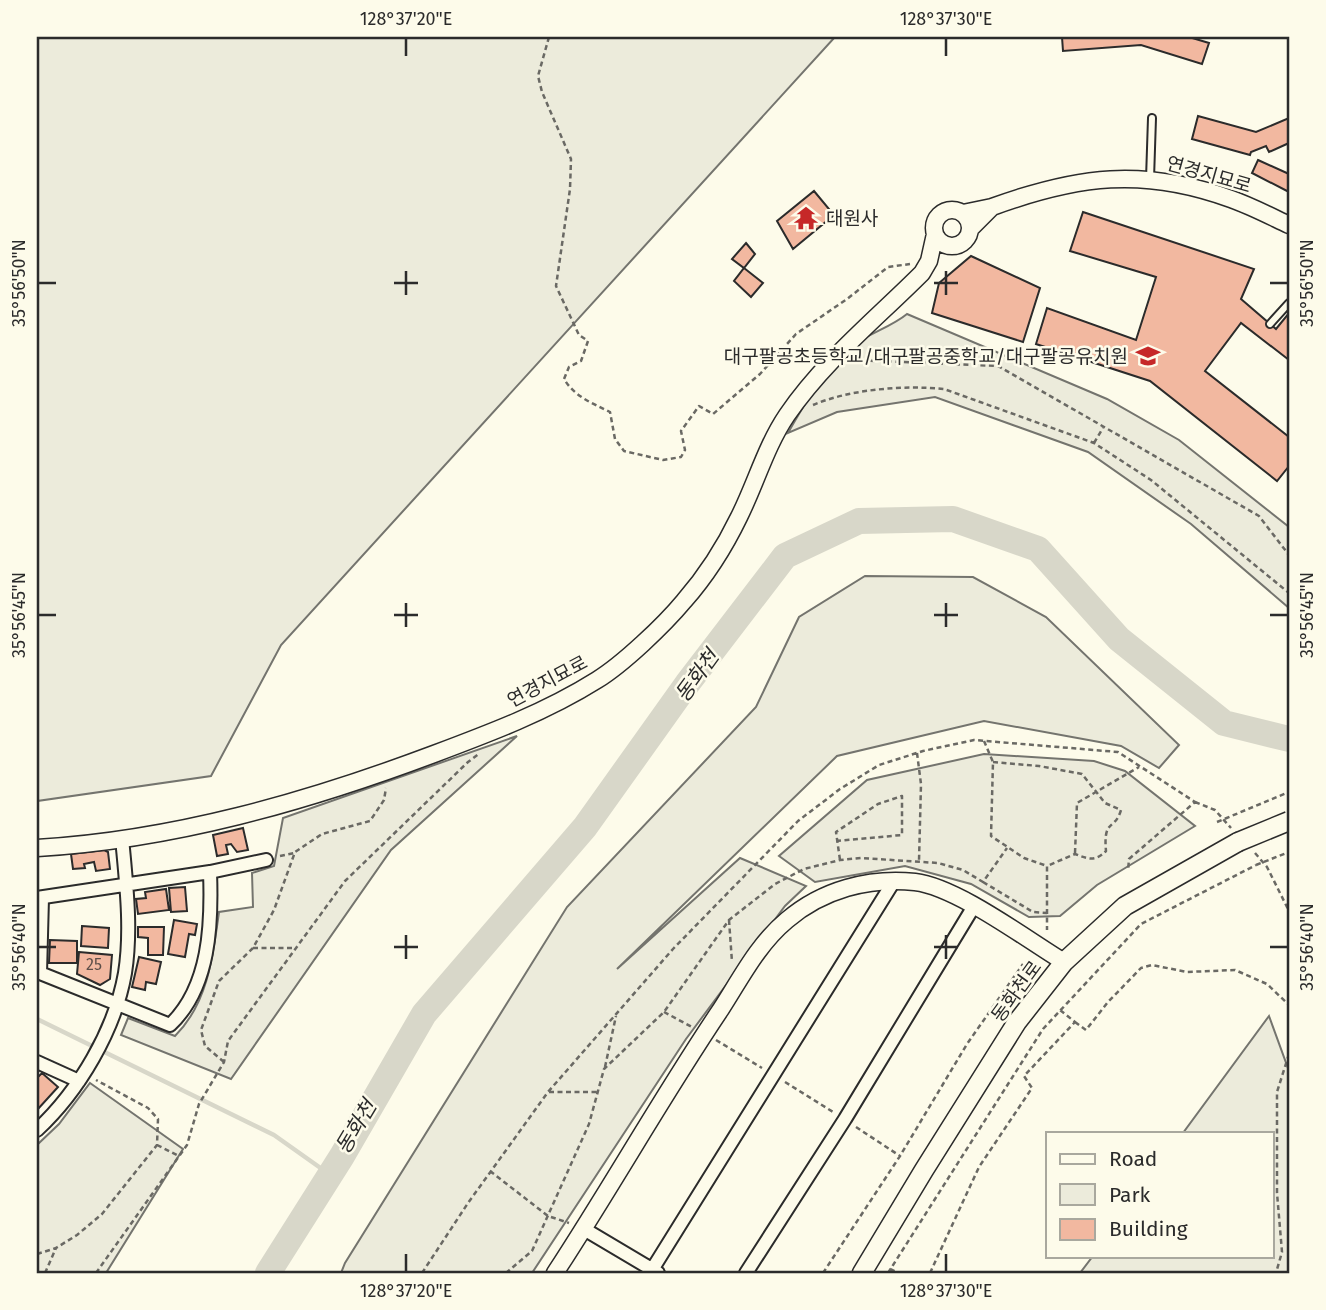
<svg xmlns="http://www.w3.org/2000/svg" width="1326" height="1310" viewBox="0 0 1326 1310" font-family="'Fira Sans','Noto Sans KR',sans-serif">
<rect width="100%" height="100%" fill="#fdfbea"/>
<path fill="#ecebdb" stroke="#74746e" stroke-width="2" d="M 37,37 L 835,37 L 281,645 L 211,776 L 37,801 Z
M 907,314 L 1107,399 L 1179,440 L 1289,527 L 1289,608 L 1191,524 L 1088,452 L 935,397 L 837,412 L 788,433 C 805,403 823,372 850,348 C 866,334 890,328 907,314 Z
M 865,576 L 973,577 L 1046,617 L 1179,745 L 1159,768 L 1121,746 L 984,721 L 837,756 L 617,969 L 740,858 L 806,886 L 785,906 L 686,1039 L 532,1273 L 341,1273 L 345,1263 L 567,907 L 756,707 L 799,617 Z
M 517,736 L 391,850 L 231,1079 L 121,1035 L 128,1018 L 175,1036 C 208,1003 213,956 219,912 L 253,907 L 252,873 L 274,866 L 283,818 Z
M 984,754 L 1094,761 L 1125,771 L 1195,826 L 1097,885 L 1060,916 L 1029,917 L 971,884 L 905,866 L 815,882 L 779,856 L 867,780 Z
M 1269,1016 L 1289,1071 L 1289,1273 L 1080,1273 L 1093,1256 L 1272,1256 L 1272,1133 L 1183,1133 Z
M 90,1083 L 183,1149 L 106,1273 L 37,1273 L 37,1145 L 59,1124 Z"/>
<g fill="none" stroke-linecap="round" stroke-linejoin="round">
<path stroke="#d8d7c9" stroke-width="4.5" d="M 37,1019 L 274,1135 L 329,1174"/>
<path stroke="#d8d7c9" stroke-width="26" d="M 268,1273 L 342,1156 L 424,1014 L 585,827 L 687,684 L 785,556 L 859,521 L 953,519 L 1038,549 L 1119,639 L 1224,723 L 1289,739"/>
</g>
<path fill="#f2b8a0" stroke="#2b2b2b" stroke-width="2" d="M 1062,37 L 1189,37 L 1209,43 L 1202,64 L 1141,45 L 1063,51 Z
M 1198,116 L 1256,132 L 1289,118 L 1289,143 L 1269,152 L 1266,146 L 1251,152 L 1250,155 L 1192,139 Z
M 1258,160 L 1289,174 L 1289,192 L 1252,173 Z
M 814,191 L 834,215 L 793,249 L 777,221 Z
M 1083,212 L 1254,269 L 1241,299 L 1276,329 L 1289,313 L 1289,360 L 1241,323 L 1205,371 L 1289,437 L 1289,466 L 1277,481 L 1150,381 L 1036,344 L 1047,308 L 1136,340 L 1156,277 L 1070,251 Z
M 746,243 L 755,254 L 744,268 L 732,259 Z
M 971,256 L 1040,288 L 1023,342 L 932,313 L 939,283 Z
M 744,268 L 763,283 L 751,297 L 734,281 Z
M 243,828 L 248,850 L 237,852 L 231,844 L 226,845 L 228,854 L 217,856 L 213,835 Z
M 104,850 L 108,852 L 110,869 L 96,871 L 94,862 L 84,864 L 85,868 L 73,869 L 71,854 Z
M 185,887 L 187,911 L 171,912 L 169,888 Z
M 166,889 L 169,910 L 138,914 L 136,899 L 146,898 L 145,892 Z
M 174,920 L 197,924 L 195,935 L 189,934 L 185,957 L 168,954 Z
M 82,926 L 109,928 L 108,948 L 81,946 Z
M 138,927 L 164,927 L 163,955 L 148,955 L 148,938 L 138,937 Z
M 50,940 L 77,941 L 77,963 L 49,963 Z
M 79,952 L 112,955 L 110,979 L 100,985 L 77,974 Z
M 139,957 L 161,962 L 156,984 L 146,982 L 145,990 L 132,987 Z
M 42,1073 L 58,1087 L 38,1109 L 37,1078 Z"/>
<g fill="none" stroke-linecap="round" stroke-linejoin="round">
<g stroke="#2b2b2b" stroke-width="10">
<path id="service" d="M 1150,179 L 1152,118
M 1270,324 L 1289,303"/>
</g>
<g stroke="#2b2b2b" stroke-width="16">
<path id="minor" d="M 37,898 L 210,872 L 266,860
M 42,898 L 40,973 L 170,1025 C 210,987 212,924 210,872
M 37,1062 L 79,1081
M 37,1130 C 79,1091 115,1030 125,973 C 132,929 126,882 122,838
M 584,1229 L 658,1273
M 650,1273 L 894,881
M 746,1273 L 845,1119 L 974,906"/>
</g>
<g stroke="#2b2b2b" stroke-width="19">
<path id="tertiary" d="M 992,207 C 1077,176 1143,167 1231,199 C 1251,206 1270,216 1289,225
M934 228a18 18 0 1 1 36 0a18 18 0 1 1-36 0Z
M 963,213 L 992,207 L 970,229
M 37,848 C 173,840 306,802 434,754 C 490,733 546,712 597,680 C 623,664 664,625 684,601 C 706,576 725,546 739,517 C 756,483 766,446 787,415 C 824,361 876,319 922,273 L 929,261 L 935,234
M 555,1273 C 612,1186 663,1095 721,1009 C 741,978 758,944 787,920 C 822,890 869,877 915,882 C 957,887 1026,939 1064,962"/>
</g>
<g stroke="#2b2b2b" stroke-width="21">
<path id="secondary" d="M 862,1273 L 924,1170 L 1017,1022 L 1064,962 L 1125,906 L 1238,842"/>
</g>
<path stroke="#6a6964" stroke-width="2.5" stroke-dasharray="5 3.5" stroke-linecap="butt" d="M 549,37 L 538,76 L 542,92 L 571,159 L 570,189 L 556,286 L 579,335 L 588,341 L 581,361 L 569,367 L 564,379 C 575,397 592,403 610,412 L 615,439 L 624,451 L 663,460 L 681,457 L 685,450 L 681,431 L 699,406 L 713,414 L 760,374 L 796,334 L 847,299 L 888,267 L 910,264
M 853,360 L 998,366 L 1259,516 L 1289,555
M 813,405 C 851,389 904,385 944,389 L 1094,443 L 1151,480 L 1289,593
M 1094,443 L 1103,428
M 984,741 L 993,762 L 991,836 L 1024,858 L 1047,866
M 917,753 L 921,784 L 919,861
M 993,762 L 1039,766 L 1082,774 L 1105,803 L 1121,810 C 1115,831 1103,818 1106,851 C 1095,862 1088,859 1075,854 L 1047,866 L 1047,930
M 1195,802 L 1215,810 L 1231,828
M 836,841 L 902,835 L 902,796 L 878,804 L 836,832 L 840,860
M 1075,853 L 1077,803 L 1139,767
M 1255,853 L 1267,867 L 1289,911
M 280,856 L 294,853
M 983,882 L 1033,912 L 1047,913
M 729,920 L 732,962
M 253,948 L 295,948
M 664,1012 L 692,1027
M 1075,1022 L 1086,1030 L 1108,1002 L 1141,968 L 1152,965 L 1187,972 L 1235,970 L 1267,984 L 1289,1005 L 1289,1054 L 1277,1092 L 1277,1193 L 1282,1252 L 1276,1273
M 716,1040 L 762,1068
M 224,1062 L 205,1046 L 201,1030 L 219,981 L 253,948 L 274,910 L 295,852 L 322,834 L 370,821 L 384,800 L 386,788
M 605,1067 L 616,1016
M 785,1082 L 833,1112
M 549,1092 L 598,1092
M 856,1127 L 900,1156
M 157,1145 L 179,1156
M 490,1171 L 548,1216 L 569,1223
M 37,1254 L 56,1248 L 77,1235 L 102,1214 L 157,1145 L 158,1119 L 148,1108 L 96,1080
M 890,1269 L 899,1273
M 45,1273 L 56,1248
M 96,1273 L 187,1145 L 199,1104 L 224,1062 L 228,1041 L 345,881 L 468,762 L 480,753
M 422,1273 L 468,1203 L 548,1092 L 673,949 L 798,821 L 840,789 L 879,765 L 923,751 L 974,740 L 1118,752 L 1195,802 L 1129,859 L 1128,871
M 506,1273 L 532,1251 L 589,1124 L 604,1069 L 664,1012 L 729,920 L 775,884 L 804,869 L 840,860 L 861,858 L 938,863 L 963,870 L 983,882 L 1007,848
M 823,1273 L 900,1156 L 967,1044 L 1023,964
M 888,1273 L 1043,1029 L 1141,924 L 1256,865
M 930,1273 L 979,1167 L 1032,1088 L 1024,1076 L 1075,1022 L 1060,1010"/>
<use href="#service" stroke="#fdfbea" stroke-width="6"/>
<use href="#minor" stroke="#fdfbea" stroke-width="12"/>
<use href="#tertiary" stroke="#fdfbea" stroke-width="16"/>
<use href="#secondary" stroke="#fdfbea" stroke-width="18"/>
<g stroke="#2b2b2b" stroke-width="21" stroke-linecap="butt">
<path id="secondary-bridge" d="M 1238,842 L 1289,821"/>
</g>
<path stroke="#6a6964" stroke-width="2.5" stroke-dasharray="5 3.5" stroke-linecap="butt" d="M 1217,822 L 1289,792
M 1256,865 L 1289,852"/>
<use href="#secondary-bridge" stroke="#fdfbea" stroke-width="18"/>
</g>
<path fill="none" stroke="#2b2b2b" stroke-width="2.5" d="M 406,38 L 406,56M 946,38 L 946,56M 406,271 L 406,295M 946,271 L 946,295M 38,283 L 56,283M 394,283 L 418,283M 934,283 L 958,283M 1270,283 L 1288,283M 406,603 L 406,627M 946,603 L 946,627M 38,615 L 56,615M 394,615 L 418,615M 934,615 L 958,615M 1270,615 L 1288,615M 406,935 L 406,959M 946,935 L 946,959M 38,947 L 56,947M 394,947 L 418,947M 934,947 L 958,947M 1270,947 L 1288,947M 406,1254 L 406,1272M 946,1254 L 946,1272"/>
<defs>
<g id="temple-bare" transform="scale(1.89)"><path d="M0-6L5-2H3V0L6.5 2.5H4V6H1.5V3h-3V6H-4V2.5H-6.5L-3 0V-2H-5Z" fill="#c62828" stroke="#fdfbea" stroke-width="2.5" paint-order="stroke"/></g>
<g id="school-bare" transform="scale(1.89)"><path d="M0-5L7-2L0 1L-7-2ZM-4 1L0 2.5L4 1V4Q0 6-4 4Z" fill="#c62828" stroke="#fdfbea" stroke-width="2.5" paint-order="stroke"/></g>
</defs>
<g fill-rule="evenodd">
<use href="#temple-bare" x="806" y="218"/>
<use href="#school-bare" x="1148" y="356"/>
</g>
<g text-anchor="middle" stroke-width="5" stroke-linejoin="round" paint-order="stroke">
<g font-size="16" fill="#5d4e48">
<text x="94" y="970">25</text>
</g>
<g font-size="19" fill="#2b2b2b" stroke="#fdfbea">
<text transform="translate(1209 174) rotate(16)" y="7">연경지묘로</text>
<text transform="translate(547 681) rotate(-28)" y="7">연경지묘로</text>
<text transform="translate(1016 991) rotate(-54)" y="7">동화천로</text>
</g>
<g font-size="19" fill="#2b2b2b" stroke="#fdfbea" text-anchor="start">
<text x="826" y="225">대원사</text>
<text x="1128" y="363" text-anchor="end">대구팔공초등학교/대구팔공중학교/대구팔공유치원</text>
</g>
<g font-size="21" font-style="italic" fill="#2b2b2b" stroke="#fdfbea">
<text transform="translate(697 676) rotate(-54)" y="7">동화천</text>
<text transform="translate(356 1127) rotate(-59)" y="7">동화천</text>
</g>
</g>
<rect width="1326" height="1310" fill="none" stroke="#fdfbea" stroke-width="77"/>
<rect x="1046" y="1132" width="228" height="126" fill="#fdfbea" stroke="#a9a89e" stroke-width="2"/>
<rect x="1060" y="1154" width="35" height="10" fill="#fdfbea" stroke="#a9a89e" stroke-width="2"/>
<text x="1109" y="1166" font-size="21" fill="#2b2b2b">Road</text>
<rect x="1060" y="1184" width="35" height="21" fill="#ecebdb" stroke="#a9a89e" stroke-width="2"/>
<text x="1109" y="1202" font-size="21" fill="#2b2b2b">Park</text>
<rect x="1060" y="1219" width="35" height="21" fill="#f2b8a0" stroke="#a9a89e" stroke-width="2"/>
<text x="1109" y="1236" font-size="21" fill="#2b2b2b">Building</text>
<rect x="38" y="38" width="1250" height="1234" fill="none" stroke="#2b2b2b" stroke-width="2.5"/>
<g font-size="18" text-anchor="middle" fill="#2b2b2b">
<text x="406" y="25">128°37'20"E</text>
<text x="946" y="25">128°37'30"E</text>
<text transform="translate(19 283) rotate(-90)" y="6">35°56'50"N</text>
<text transform="translate(1307 283) rotate(-90)" y="6">35°56'50"N</text>
<text transform="translate(19 615) rotate(-90)" y="6">35°56'45"N</text>
<text transform="translate(1307 615) rotate(-90)" y="6">35°56'45"N</text>
<text transform="translate(19 947) rotate(-90)" y="6">35°56'40"N</text>
<text transform="translate(1307 947) rotate(-90)" y="6">35°56'40"N</text>
<text x="406" y="1297">128°37'20"E</text>
<text x="946" y="1297">128°37'30"E</text>
</g>
</svg>
